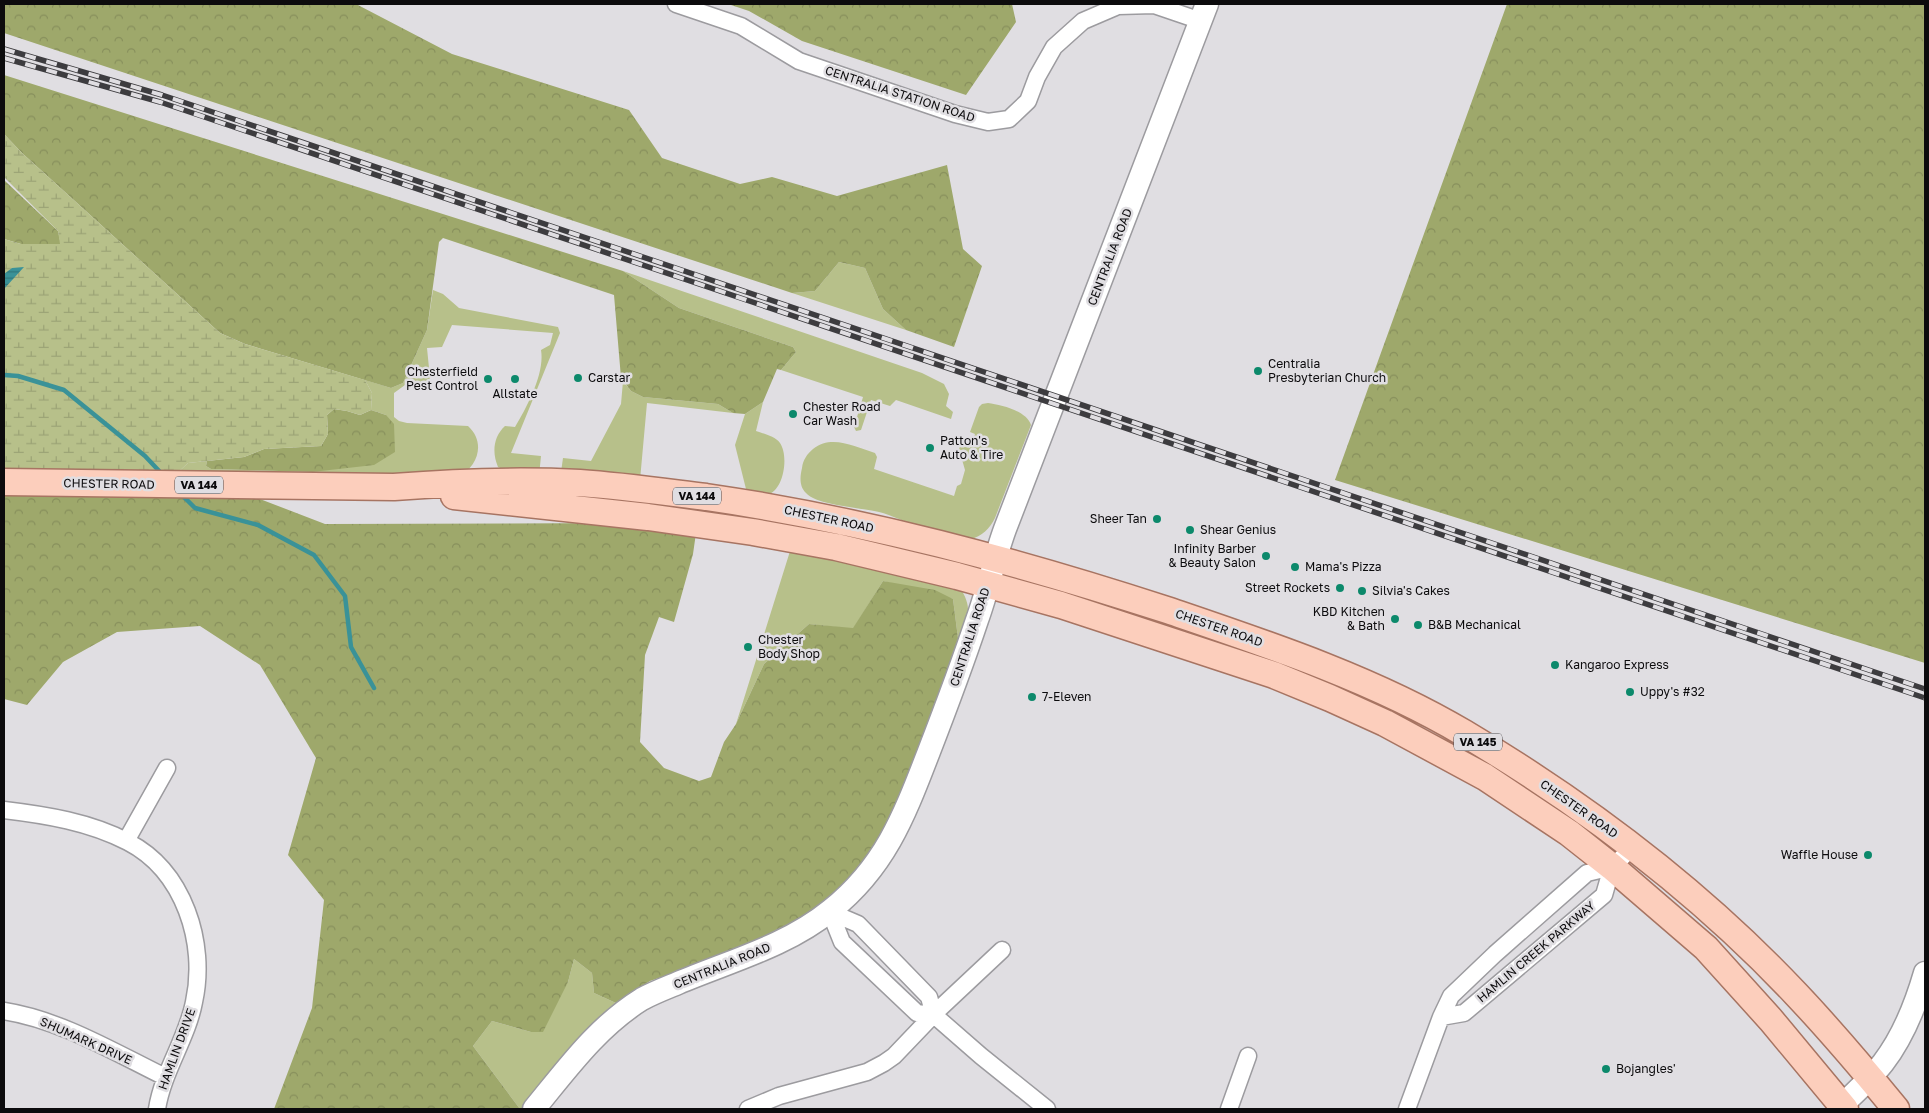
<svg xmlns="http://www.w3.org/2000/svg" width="1929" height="1113" viewBox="0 0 1929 1113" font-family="'Golos Text',sans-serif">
<defs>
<pattern id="forest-crowns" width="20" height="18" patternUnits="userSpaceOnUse" patternTransform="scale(1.25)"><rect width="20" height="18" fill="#9ea86b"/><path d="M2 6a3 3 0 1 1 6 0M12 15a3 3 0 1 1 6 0" fill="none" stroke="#878f5c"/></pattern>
<pattern id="wetland-marsh" width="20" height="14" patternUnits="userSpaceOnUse" patternTransform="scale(1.25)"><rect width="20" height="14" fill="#b7c08a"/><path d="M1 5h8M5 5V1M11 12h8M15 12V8" fill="none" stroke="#9ca476"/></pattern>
<pattern id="water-rules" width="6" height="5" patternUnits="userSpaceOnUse" patternTransform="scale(1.25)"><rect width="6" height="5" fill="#3a9298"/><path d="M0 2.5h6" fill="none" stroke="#2f757a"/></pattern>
</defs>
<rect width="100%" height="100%" fill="#e0dee2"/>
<path fill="#b7c08a" d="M 839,262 L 865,268 L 883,309 L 906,330 L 792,293 L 815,291 Z
M 623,271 L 922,373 L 944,384 L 949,394 L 946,406 L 953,412 L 951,419 L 896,400 L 890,406 L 871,400 L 861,430 L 856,431 L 854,427 L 863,397 L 781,370 L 796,352 L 793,347 L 679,308 Z
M 433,290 L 443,294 L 459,308 L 558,327 L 560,333 L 511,453 L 541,456 L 539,476 L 511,473 L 498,467 C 492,453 493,437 505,426 L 515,427 C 527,407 545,373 541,350 L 550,345 L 553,333 L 452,325 L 442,347 L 427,348 L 430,378 L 427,382 L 423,384 L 405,385 L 394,393 L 394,417 L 399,421 L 407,423 L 468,426 C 486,442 478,467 459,476 L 174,476 L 188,463 L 207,461 L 206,466 L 211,469 L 312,472 L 386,415 L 371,410 L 372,393 L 365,380 L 391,388 L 403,383 L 427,330 Z
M 623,381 L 631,391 L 643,397 L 718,404 L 733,413 L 647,403 L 640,480 L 561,472 L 563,458 L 591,461 L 621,404 Z
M 763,402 L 756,431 C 764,434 775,436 780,443 C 789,456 784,491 767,495 C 762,497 753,494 747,493 L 735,445 L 745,414 Z
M 988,403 C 1002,405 1027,411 1031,425 L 995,518 C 990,528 982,537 970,539 C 942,543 906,519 879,512 C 862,508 816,505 806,493 C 799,486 800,477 802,468 C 803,460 807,454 813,449 C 832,434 855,447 875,453 L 877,457 L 874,469 L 954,496 L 957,486 L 961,484 L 965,470 L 959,449 L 960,445 L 970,448 L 975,434 L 970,432 L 979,407 L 982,404 Z
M 791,548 L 960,588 C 975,610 966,623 959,646 L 953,599 L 883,581 L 853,629 L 809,624 L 764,664 L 736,724 Z
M 574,959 L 592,973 L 594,993 L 616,1003 L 593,1026 L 526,1109 L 520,1109 L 473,1046 L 492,1021 L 531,1032 L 568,982 Z"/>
<path fill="url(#forest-crowns)" d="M 4,4 L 356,4 L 452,54 L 629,110 L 662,158 L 740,184 L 772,177 L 837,196 L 947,165 L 963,249 L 982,266 L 954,347 L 906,330 L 883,309 L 865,268 L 839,262 L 815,291 L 792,293 L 4,33 Z
M 728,4 L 1012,4 L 1016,22 L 966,95 L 802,41 L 749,11 Z
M 1507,4 L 1925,4 L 1925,663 L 1335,480 Z
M 4,75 L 623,271 L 679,308 L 793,347 L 796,352 L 781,370 L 777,369 L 763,402 L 745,414 L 733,413 L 718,404 L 643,397 L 631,391 L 621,378 L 614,295 L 443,238 L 439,242 L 427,330 L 403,383 L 391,388 L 245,344 L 220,333 L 22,153 L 4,134 Z
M 4,180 L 58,231 L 61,245 L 21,244 L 4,239 Z
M 334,409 L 347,411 L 360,415 L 371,410 L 386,415 L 394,424 L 395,452 L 374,465 L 312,472 L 211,469 L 206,466 L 207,461 L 244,457 L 264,449 L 321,446 L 328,434 L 327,415 Z
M 4,488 L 247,494 L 325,524 L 627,523 L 696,533 L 693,554 L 674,622 L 659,617 L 645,655 L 640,742 L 664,768 L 699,781 L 711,777 L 724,742 L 736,724 L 764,664 L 809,624 L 853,628 L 883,581 L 935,590 L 953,599 L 959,646 L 898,815 L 836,900 L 752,946 L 650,981 L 616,1003 L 594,993 L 592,973 L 574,959 L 568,982 L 543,1032 L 531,1032 L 492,1021 L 473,1046 L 520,1109 L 274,1109 L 312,1008 L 324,900 L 288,855 L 316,758 L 260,665 L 200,626 L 117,632 L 63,662 L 27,705 L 4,699 Z"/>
<path fill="url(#wetland-marsh)" d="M 4,134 L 22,153 L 220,333 L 245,344 L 365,380 L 372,393 L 371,410 L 360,415 L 347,411 L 334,409 L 327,415 L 328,434 L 321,446 L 264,449 L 244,457 L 188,463 L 174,476 L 4,474 L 4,239 L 21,244 L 60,244 L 58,231 L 4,177 Z"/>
<path fill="url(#water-rules)" d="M 24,267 L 4,289 L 4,274 L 12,268 Z"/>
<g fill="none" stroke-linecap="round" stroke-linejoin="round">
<path stroke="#3a9298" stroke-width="4.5" d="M 4,375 L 18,376 L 64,390 L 145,456 L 161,473
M 183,496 L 195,508 L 258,525 L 314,555 L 345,596 L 351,647 L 374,688"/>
<g stroke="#9c9b9f" stroke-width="19">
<path id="street" d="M 676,4 L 741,26 L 799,61 L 955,114 L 988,122 L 1009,119 L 1028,101 L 1037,77 L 1054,47 L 1083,21 L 1118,6 L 1154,5 L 1201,21
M 4,810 C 46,815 90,822 128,842 C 184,871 207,943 194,1002 C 187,1039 163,1071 157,1109
M 126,841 L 167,768
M 830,912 L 842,942 L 917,1013 L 934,1015 L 981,1056 L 1047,1109
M 830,912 L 858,924 L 929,997 L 934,1015
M 4,1011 C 61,1020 114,1052 165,1077
M 1441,1017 L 1464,1013 L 1604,895 L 1612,867
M 748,1109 L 779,1096 L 867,1072 L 884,1063 L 894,1056 L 938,1010 L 1002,950
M 1229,1109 L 1248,1056
M 1407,1109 L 1441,1017 L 1451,996 L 1495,954 L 1587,873 L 1612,867 L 1633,847"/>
</g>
<g stroke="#9c9b9f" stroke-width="25">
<path id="secondary" d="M 1842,1105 C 1856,1092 1871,1078 1883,1063 C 1903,1037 1916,1004 1925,973
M 534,1109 C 567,1069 597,1027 642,999 C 653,993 666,988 678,983 C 730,961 787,946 831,910 C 885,867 904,816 928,754 C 945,710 962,665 977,620 C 988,590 994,559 1005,529 L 1207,4"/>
</g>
<g stroke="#a77462" stroke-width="29">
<path id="primary" d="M 4,482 L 394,487 C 456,482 518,480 580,483 C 623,486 665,492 706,497 C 864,520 1016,561 1167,610 C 1267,644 1373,679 1464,733 C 1585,805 1699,891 1796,994 C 1831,1031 1864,1070 1896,1109
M 454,496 L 648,517 L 753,532 L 836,547 L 957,576 L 1061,605 L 1274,675 L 1330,698 L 1385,723 L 1485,777 L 1569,833 L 1612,867 L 1706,948 L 1771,1020 L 1845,1109"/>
</g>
<use href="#street" stroke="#fff" stroke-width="16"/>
<use href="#secondary" stroke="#fff" stroke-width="22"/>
<use href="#primary" stroke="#fccebc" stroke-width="26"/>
<g stroke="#3d3c3f" stroke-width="5.5">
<path id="rail" d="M 4,49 L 162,95 L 1925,689
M 4,58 L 160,102 L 1925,698"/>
</g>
<use href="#rail" stroke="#e0dee2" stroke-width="4" stroke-dasharray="11" stroke-linecap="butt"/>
</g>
<g fill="#0c896b" stroke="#e0dee2" stroke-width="2">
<circle cx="1258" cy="371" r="5"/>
<circle cx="578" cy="378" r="5"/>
<circle cx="488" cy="379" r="5"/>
<circle cx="515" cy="379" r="5"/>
<circle cx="793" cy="414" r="5"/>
<circle cx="930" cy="448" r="5"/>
<circle cx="1157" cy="519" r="5"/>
<circle cx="1190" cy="530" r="5"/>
<circle cx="1266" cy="556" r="5"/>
<circle cx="1295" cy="567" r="5"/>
<circle cx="1340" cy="588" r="5"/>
<circle cx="1362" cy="591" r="5"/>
<circle cx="1395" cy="619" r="5"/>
<circle cx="1418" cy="625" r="5"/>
<circle cx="748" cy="647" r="5"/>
<circle cx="1555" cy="665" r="5"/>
<circle cx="1630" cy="692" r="5"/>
<circle cx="1032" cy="697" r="5"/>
<circle cx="1868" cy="855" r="5"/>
<circle cx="1606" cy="1069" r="5"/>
</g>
<g text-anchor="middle" stroke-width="5" stroke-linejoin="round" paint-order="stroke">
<g fill="#e0dee2" stroke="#4c4a4d" stroke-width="1">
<rect x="175" y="476.5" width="48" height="17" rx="4"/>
<rect x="673" y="487.5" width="48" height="17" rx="4"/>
<rect x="1454" y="733.5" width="48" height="17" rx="4"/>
</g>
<g font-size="11" font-weight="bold" fill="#0c0b0d">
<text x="199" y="489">VA 144</text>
<text x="697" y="500">VA 144</text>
<text x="1478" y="746">VA 145</text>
</g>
<g font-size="12" fill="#0c0b0d" stroke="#e0dee2">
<text transform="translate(900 94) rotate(18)" y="4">CENTRALIA STATION ROAD</text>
<text transform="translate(1110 257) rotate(-69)" y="4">CENTRALIA ROAD</text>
<text transform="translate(109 484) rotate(1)" y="4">CHESTER ROAD</text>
<text transform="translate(829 519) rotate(12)" y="4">CHESTER ROAD</text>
<text transform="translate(1219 628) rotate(19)" y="4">CHESTER ROAD</text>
<text transform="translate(970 637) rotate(-72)" y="4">CENTRALIA ROAD</text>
<text transform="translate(1579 809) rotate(35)" y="4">CHESTER ROAD</text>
<text transform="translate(1536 952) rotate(-40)" y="4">HAMLIN CREEK PARKWAY</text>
<text transform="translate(722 966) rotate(-22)" y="4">CENTRALIA ROAD</text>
<text transform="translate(86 1041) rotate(24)" y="4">SHUMARK DRIVE</text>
<text transform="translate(177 1049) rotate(-70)" y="4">HAMLIN DRIVE</text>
</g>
<g font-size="12" fill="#0c0b0d" stroke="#e0dee2" text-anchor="start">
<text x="1268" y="368">Centralia<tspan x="1268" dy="14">Presbyterian Church</tspan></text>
<text x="478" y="376" text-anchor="end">Chesterfield<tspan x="478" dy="14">Pest Control</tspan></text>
<text x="588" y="382">Carstar</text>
<text x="515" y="398" text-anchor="middle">Allstate</text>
<text x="803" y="411">Chester Road<tspan x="803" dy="14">Car Wash</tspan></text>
<text x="940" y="445">Patton's<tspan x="940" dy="14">Auto &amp; Tire</tspan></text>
<text x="1147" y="523" text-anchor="end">Sheer Tan</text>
<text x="1200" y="534">Shear Genius</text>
<text x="1256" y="553" text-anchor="end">Infinity Barber<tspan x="1256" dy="14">&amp; Beauty Salon</tspan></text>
<text x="1305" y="571">Mama's Pizza</text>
<text x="1330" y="592" text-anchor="end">Street Rockets</text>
<text x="1372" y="595">Silvia's Cakes</text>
<text x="1385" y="616" text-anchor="end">KBD Kitchen<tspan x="1385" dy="14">&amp; Bath</tspan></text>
<text x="1428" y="629">B&amp;B Mechanical</text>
<text x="758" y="644">Chester<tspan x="758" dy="14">Body Shop</tspan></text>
<text x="1565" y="669">Kangaroo Express</text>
<text x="1640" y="696">Uppy's #32</text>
<text x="1042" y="701">7-Eleven</text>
<text x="1858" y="859" text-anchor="end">Waffle House</text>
<text x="1616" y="1073">Bojangles'</text>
</g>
</g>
<rect width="1929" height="1113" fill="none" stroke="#0c0b0d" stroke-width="10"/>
</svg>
